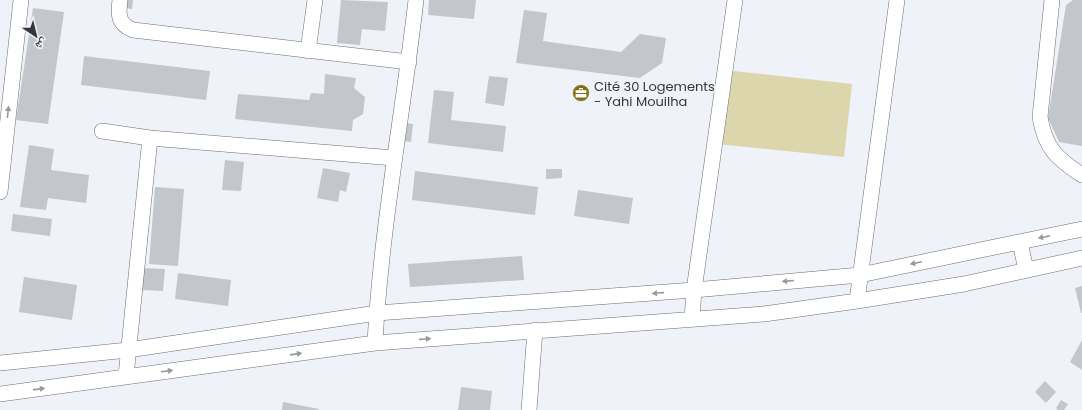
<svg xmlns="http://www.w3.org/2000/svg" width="1082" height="410" viewBox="0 0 1082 410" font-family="Poppins,'Noto Naskh Arabic',sans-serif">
<rect width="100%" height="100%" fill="#eff2f8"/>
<path fill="#dcd6ac" d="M 725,70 L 852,84 L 844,157 L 717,144 Z"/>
<path fill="#c3c6cb" d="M 115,0 L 133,0 L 132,9 L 114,6 Z
M 341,0 L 388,2 L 385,31 L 362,29 L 360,45 L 337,43 Z
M 429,0 L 476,0 L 474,19 L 428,15 Z
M 1073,0 L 1082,0 L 1082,146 L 1059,142 L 1048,118 L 1066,5 Z
M 33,8 L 64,12 L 48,124 L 16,120 Z
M 524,10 L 547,13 L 543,41 L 621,52 L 640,34 L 666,38 L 662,63 L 640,78 L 516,63 Z
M 84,56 L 210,71 L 206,100 L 81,85 Z
M 325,74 L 356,78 L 354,88 L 365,97 L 363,114 L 353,120 L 352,131 L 235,119 L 238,94 L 309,100 L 311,93 L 324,94 Z
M 489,76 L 508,78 L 504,106 L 485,103 Z
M 434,90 L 454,92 L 451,120 L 506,126 L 503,152 L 428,143 Z
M 395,122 L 413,124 L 411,142 L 393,140 Z
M 29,145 L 54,149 L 51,170 L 89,175 L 86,203 L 48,198 L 46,210 L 20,207 Z
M 225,160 L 244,162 L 241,191 L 222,190 Z
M 323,168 L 350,173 L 346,192 L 340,190 L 338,202 L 317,198 Z
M 546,169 L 562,169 L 562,178 L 546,179 Z
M 415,171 L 538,187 L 535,215 L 412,200 Z
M 155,187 L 184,189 L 178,266 L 149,264 Z
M 578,190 L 633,198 L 629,224 L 574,216 Z
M 13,214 L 52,219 L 50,236 L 11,231 Z
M 522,256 L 524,280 L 410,287 L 408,264 Z
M 143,268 L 165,269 L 163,291 L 142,290 Z
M 178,273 L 231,280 L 228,306 L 175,299 Z
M 24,277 L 77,285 L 72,320 L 19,312 Z
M 1082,286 L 1082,313 L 1081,313 L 1075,288 Z
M 1082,340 L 1082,370 L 1070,362 Z
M 1045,381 L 1056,392 L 1046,403 L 1035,392 Z
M 461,387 L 492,391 L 490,410 L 458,410 Z
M 1061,400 L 1068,404 L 1064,410 L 1058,410 L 1056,408 Z
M 283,402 L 319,409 L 318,410 L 282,410 Z"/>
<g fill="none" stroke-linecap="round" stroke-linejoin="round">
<g stroke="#6a6d72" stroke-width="16">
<path id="street" d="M 120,0 C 118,15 118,24 133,30 L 409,62
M 1052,0 L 1040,117 C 1045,148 1057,159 1082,175
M 308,51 L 315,0
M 102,131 L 150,138 L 394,158
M 0,192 L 21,0
M 1020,242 L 1026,270
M 857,301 L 897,0
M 692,319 L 694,290 L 735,0
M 375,343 C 381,228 403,114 416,0
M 0,363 L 128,350 L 377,313 L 694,290 L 860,275 L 1082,229
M 126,376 L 150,138
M 0,394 L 375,343 L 764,314 L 857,301 L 964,284 L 1082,258
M 529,410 L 535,330"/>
</g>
<use href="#street" stroke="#fff" stroke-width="15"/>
</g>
<defs><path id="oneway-solid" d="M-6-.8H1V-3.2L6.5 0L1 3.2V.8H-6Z"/></defs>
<g fill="#9a9a9c">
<use href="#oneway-solid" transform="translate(8 112) rotate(-84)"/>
<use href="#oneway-solid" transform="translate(1044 237) rotate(169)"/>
<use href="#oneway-solid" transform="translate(916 263) rotate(168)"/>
<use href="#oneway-solid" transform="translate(788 281) rotate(175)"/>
<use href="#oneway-solid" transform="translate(658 293) rotate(176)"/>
<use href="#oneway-solid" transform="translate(425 339) rotate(-4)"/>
<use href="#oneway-solid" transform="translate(296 354) rotate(-8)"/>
<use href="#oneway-solid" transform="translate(167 371) rotate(-7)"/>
<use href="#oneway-solid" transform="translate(39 389) rotate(-8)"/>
</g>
<defs>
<g id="office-disc" transform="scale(0.9)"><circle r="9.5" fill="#7e7111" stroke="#eff2f8"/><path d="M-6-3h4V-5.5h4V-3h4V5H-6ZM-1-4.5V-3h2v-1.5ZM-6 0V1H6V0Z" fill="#fff"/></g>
</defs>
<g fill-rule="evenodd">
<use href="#office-disc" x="581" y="93"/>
</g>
<g text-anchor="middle" stroke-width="3" stroke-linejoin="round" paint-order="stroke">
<g font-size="13" fill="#343638" stroke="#eff2f8" text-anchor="start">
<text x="594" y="91">Cité 30 Logements<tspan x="594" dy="15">- Yahi Mouilha</tspan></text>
</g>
</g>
<g transform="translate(36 36) rotate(145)" stroke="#eff2f8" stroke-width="3" paint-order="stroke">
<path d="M0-3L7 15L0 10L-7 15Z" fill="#343638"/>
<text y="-6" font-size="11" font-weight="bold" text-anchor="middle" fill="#343638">ش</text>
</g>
</svg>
